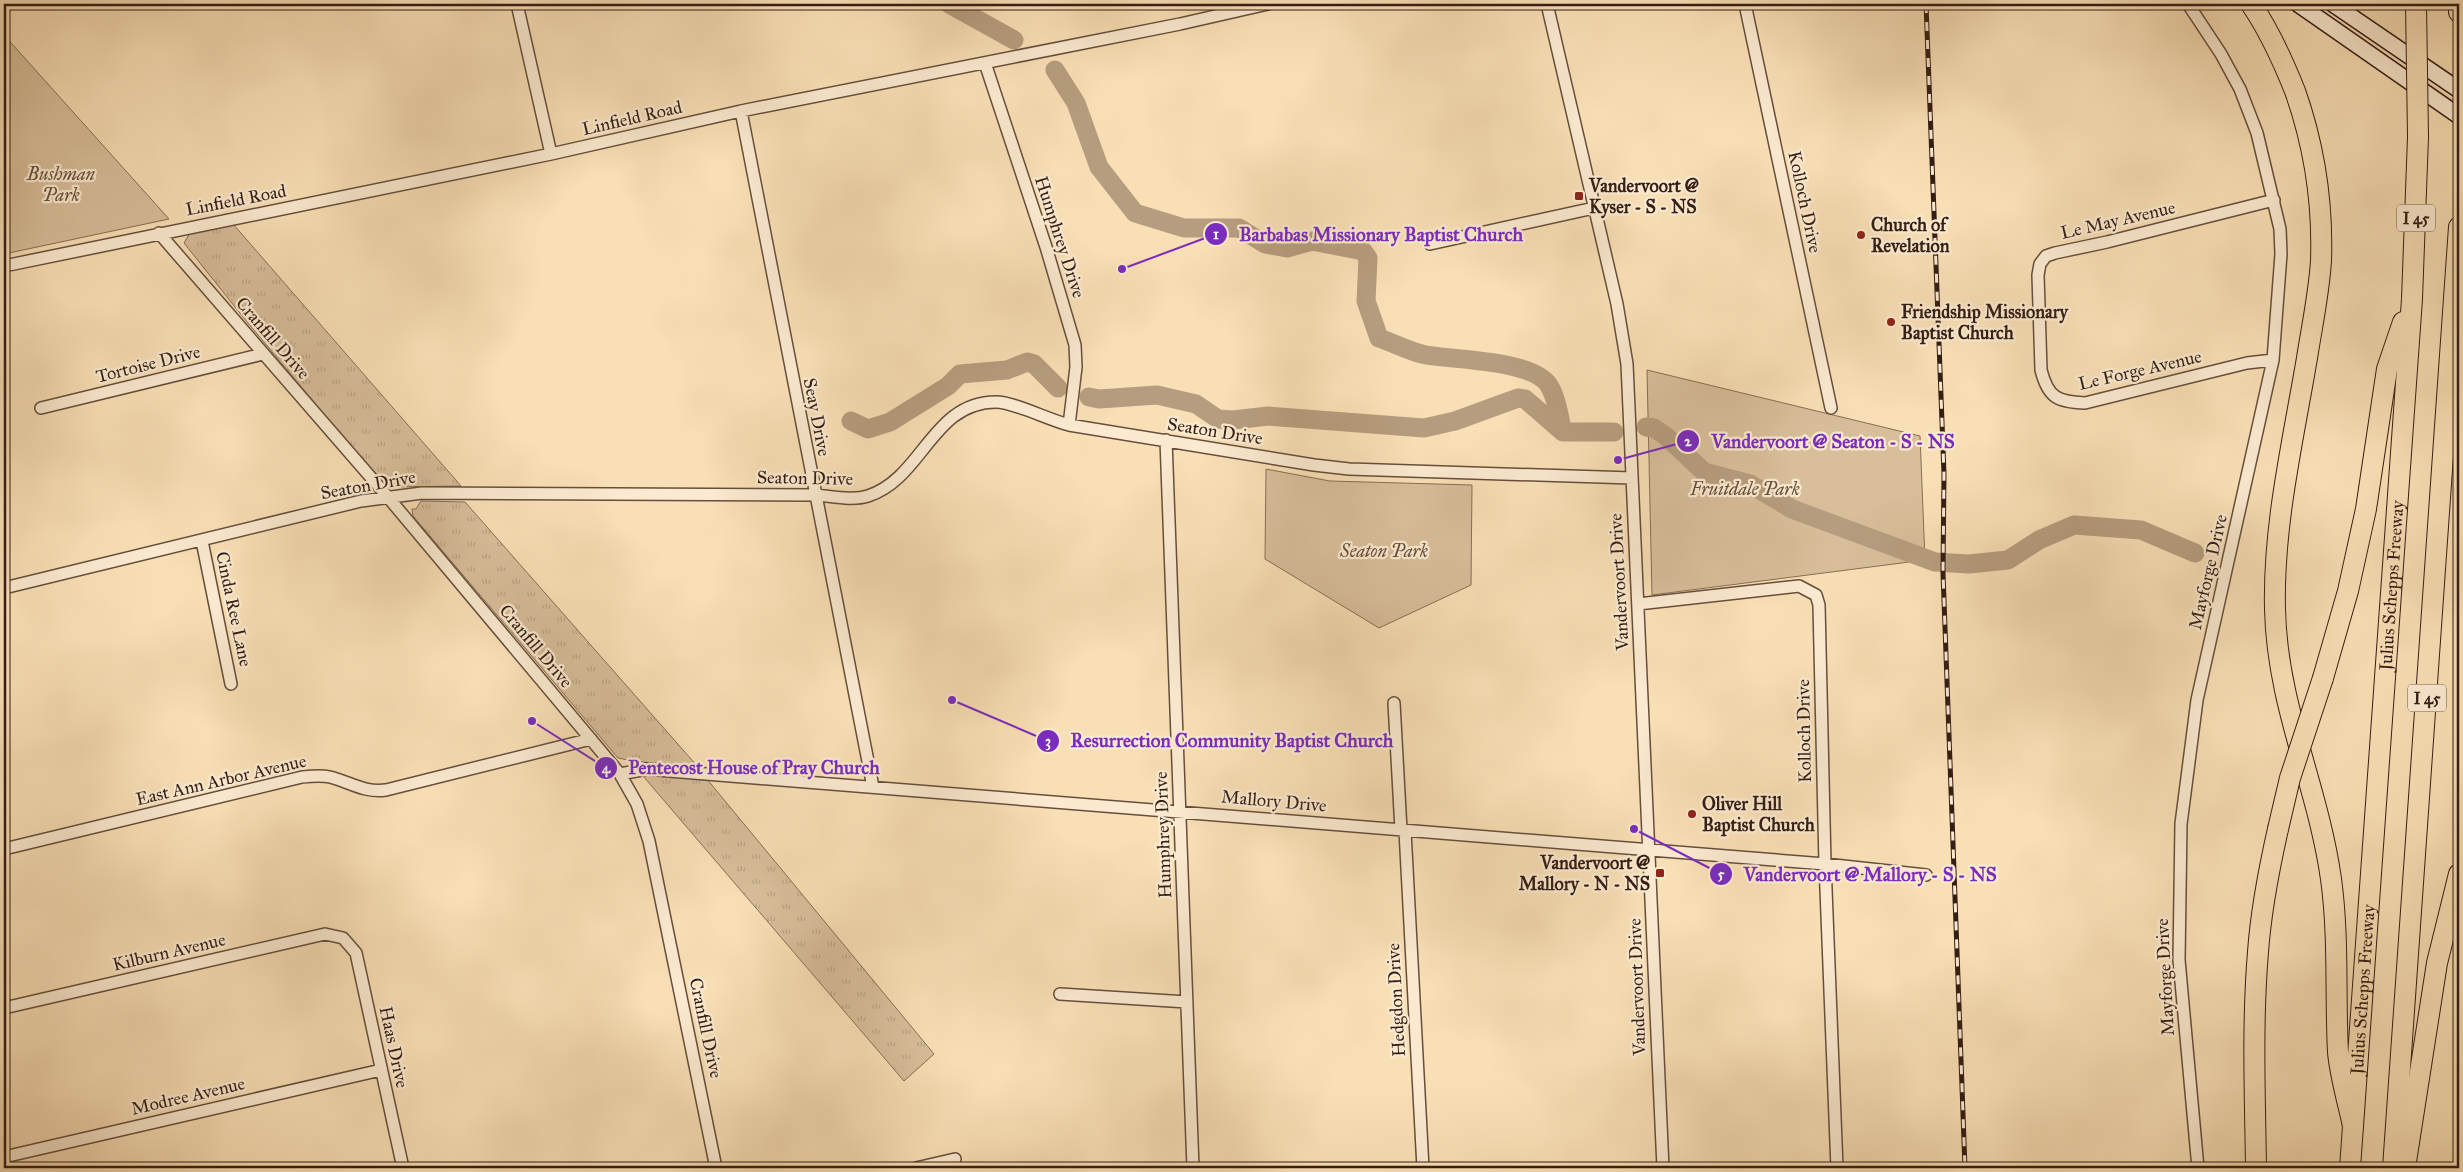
<svg xmlns="http://www.w3.org/2000/svg" width="2463" height="1172" viewBox="0 0 2463 1172" font-family="'IM FELL Great Primer',serif">
<defs>
<pattern id="grass-tufts" width="24" height="20" patternUnits="userSpaceOnUse" patternTransform="scale(1.25)"><rect width="24" height="20" fill="#d8be9a"/><path d="M3 7l-1-3M5 7V3M7 7l1-3M15 17l-1-3M17 17v-4M19 17l1-3" fill="none" stroke="#baa384"/></pattern>
</defs>
<rect width="100%" height="100%" fill="#f9dfb6"/>
<filter id="stains"><feTurbulence type="fractalNoise" baseFrequency=".004" numOctaves="4"/><feColorMatrix values="0 0 0 0 .2 0 0 0 0 .09 0 0 0 0 .02 0 0 0 .5 -.17"/></filter>
<radialGradient id="worn" r=".72"><stop offset=".6" stop-color="#630" stop-opacity="0"/><stop offset="1" stop-color="#630" stop-opacity=".3"/></radialGradient>
<path fill="url(#grass-tufts)" stroke="#866e57" d="M 233,224 L 461,486 L 385,487 L 247,322 L 184,243 L 190,233 Z
M 421,501 L 465,502 L 698,767 L 633,761 L 618,758 L 413,516 L 412,509 L 416,509 Z
M 654,775 L 706,778 L 934,1054 L 904,1081 L 643,776 Z"/>
<path fill="#d8be9a" stroke="#866e57" d="M 4,35 L 169,219 L 4,254 Z
M 1647,370 L 1920,436 L 1925,560 L 1652,595 Z
M 1266,469 L 1330,481 L 1472,485 L 1471,585 L 1379,628 L 1265,559 Z"/>
<g fill="none" stroke-linecap="round" stroke-linejoin="round">
<path stroke="#b69d7f" stroke-width="19" d="M 949,4 L 1014,40
M 1055,70 L 1076,103 L 1099,167 L 1135,213 L 1184,228 L 1239,228 L 1265,244 L 1287,248 L 1312,241 L 1363,251 L 1368,258 L 1366,301 L 1379,338 C 1394,343 1410,352 1426,355 C 1455,360 1530,360 1548,384 C 1557,397 1559,417 1563,432 L 1614,432
M 1089,397 L 1099,399 L 1157,395 L 1196,404 L 1218,419 L 1233,420 L 1268,416 L 1424,428 L 1455,421 L 1518,398 L 1525,399 L 1563,432
M 851,421 L 868,429 L 890,422 L 948,386 L 960,374 L 1007,370 L 1027,362 L 1034,364 L 1058,388
M 1646,427 L 1654,428 L 1667,437 L 1704,472 L 1750,484 L 1792,509 L 1935,562 L 1969,564 L 2008,560 L 2039,540 L 2074,525 L 2141,530 L 2195,553"/>
<g stroke="#664e3c" stroke-width="14">
<path id="street" d="M 517,4 L 551,154
M 1547,4 L 1617,304 L 1627,364 L 1663,1168
M 1745,4 L 1831,408
M 2188,4 L 2221,54 L 2240,89 L 2257,133 L 2280,229 L 2281,254 L 2273,360 L 2197,700 L 2181,824 L 2179,960 L 2198,1168
M 985,63 L 1046,247 L 1075,345 L 1076,367 L 1069,425
M 741,111 L 873,787
M 159,233 L 387,496 L 620,774 L 637,804 L 649,841 L 716,1168
M 1430,244 L 1594,208
M 4,266 L 551,154 L 741,111 L 1180,24 L 1268,4
M 2273,360 L 2247,363 L 2085,403 C 2058,402 2048,398 2041,370 L 2038,275 L 2040,264 L 2046,256 L 2055,253 L 2107,242 L 2274,200
M 41,408 L 263,354
M 1166,440 L 1193,1168
M 202,541 L 231,684
M 4,588 L 361,501 L 422,493 L 815,495 C 831,496 852,501 868,496 C 923,478 932,402 996,402 C 1014,402 1049,420 1069,425 L 1314,465 L 1349,469 L 1632,478
M 1638,604 L 1799,586 L 1816,595 L 1819,605 L 1825,864 L 1837,1168
M 1394,703 L 1401,830
M 620,774 L 647,769 L 669,771 L 1825,864 L 1926,875
M 1405,831 L 1423,1168
M 4,849 L 302,777 C 312,776 321,775 330,777 C 350,782 364,793 386,790 L 591,739
M 1060,994 L 1187,1002
M 4,1008 L 325,934 L 343,938 L 356,953 L 403,1168
M 4,1157 L 381,1070
M 916,1168 L 955,1159"/>
</g>
<g stroke="#351d14" stroke-width="18">
<path id="secondary" d="M 2298,4 L 2459,116
M 2333,4 L 2459,90"/>
</g>
<g stroke="#351d14" stroke-width="22">
<g id="highway">
<path d="M 2251,4 C 2269,30 2283,61 2295,91 C 2314,145 2323,203 2321,261 C 2319,293 2312,326 2307,358 C 2293,441 2273,525 2275,609 C 2277,706 2318,786 2331,879 C 2339,937 2335,995 2338,1052 C 2340,1076 2348,1102 2353,1126"/>
<path d="M 2459,4 L 2459,12"/>
<path d="M 2323,678 L 2348,591 L 2366,509 L 2387,369 L 2403,322"/>
<path d="M 2256,1168 C 2255,1096 2252,1024 2258,952 C 2261,910 2269,869 2278,829"/>
<path id="s1" d="M 2350,1168 L 2412,299 L 2418,137"/>
<path d="M 2393,1168 L 2459,227"/>
<path d="M 2405,1168 L 2437,963 L 2459,874"/>
</g>
</g>
<use href="#street" stroke="#fbead0" stroke-width="11"/>
<use href="#secondary" stroke="#fbead0" stroke-width="15"/>
<use href="#highway" stroke="#f9dfb6" stroke-width="20"/>
<g stroke="#351d14" stroke-width="5">
<path id="rail" d="M 1926,4 L 1944,474 L 1943,573 L 1965,1168"/>
</g>
<use href="#rail" stroke="#fbead0" stroke-width="3" stroke-dasharray="9" stroke-linecap="butt"/>
<g stroke="#351d14" stroke-width="22" stroke-linecap="butt">
<path id="highway-bridge" d="M 2416,4 L 2418,137
M 2278,829 L 2290,778 L 2323,678"/>
</g>
<use href="#highway-bridge" stroke="#f9dfb6" stroke-width="20"/>
</g>
<g fill="#8f2418" stroke="#fbead0" stroke-width="2">
<rect x="1574" y="191" width="10" height="10" rx="2.5"/>
<circle cx="1861" cy="235" r="5"/>
<circle cx="1891" cy="322" r="5"/>
<circle cx="1692" cy="814" r="5"/>
<rect x="1655" y="868" width="10" height="10" rx="2.5"/>
</g>
<g text-anchor="middle" stroke-width="4.5" stroke-linejoin="round" paint-order="stroke">
<g fill="#fbead0" stroke="#705a4c" stroke-width="1">
<rect x="2397" y="204.5" width="38" height="27" rx="4"/>
<rect x="2408" y="684.5" width="38" height="27" rx="4"/>
</g>
<g font-size="16" font-weight="bold" fill="#351d14">
<text x="2416" y="224">I 45</text>
<text x="2427" y="704">I 45</text>
</g>
<g font-size="18" fill="#351d14" stroke="#fbead0">
<text transform="translate(632 118) rotate(-13)" y="6">Linfield Road</text>
<text transform="translate(236 200) rotate(-11)" y="6">Linfield Road</text>
<text transform="translate(1805 202) rotate(78)" y="6">Kolloch Drive</text>
<text transform="translate(2118 220) rotate(-13)" y="6">Le May Avenue</text>
<text transform="translate(1060 237) rotate(72)" y="6">Humphrey Drive</text>
<text transform="translate(273 338) rotate(49)" y="6">Cranfill Drive</text>
<text transform="translate(148 364) rotate(-14)" y="6">Tortoise Drive</text>
<text transform="translate(2140 370) rotate(-13)" y="6">Le Forge Avenue</text>
<text transform="translate(817 417) rotate(79)" y="6">Seay Drive</text>
<text transform="translate(1215 431) rotate(9)" y="6">Seaton Drive</text>
<text transform="translate(805 478) rotate(1)" y="6">Seaton Drive</text>
<text transform="translate(368 485) rotate(-10)" y="6">Seaton Drive</text>
<text transform="translate(2208 572) rotate(-77)" y="6">Mayforge Drive</text>
<text transform="translate(1619 582) rotate(-93)" y="6">Vandervoort Drive</text>
<text dy="6" stroke="none"><textPath href="#s1" startOffset="584">Julius Schepps Freeway</textPath></text>
<text transform="translate(234 609) rotate(78)" y="6">Cinda Ree Lane</text>
<text transform="translate(536 646) rotate(50)" y="6">Cranfill Drive</text>
<text transform="translate(1804 731) rotate(-91)" y="6">Kolloch Drive</text>
<text transform="translate(221 780) rotate(-13)" y="6">East Ann Arbor Avenue</text>
<text transform="translate(1274 801) rotate(5)" y="6">Mallory Drive</text>
<text transform="translate(1163 835) rotate(-92)" y="6">Humphrey Drive</text>
<text transform="translate(169 952) rotate(-13)" y="6">Kilburn Avenue</text>
<text transform="translate(2165 977) rotate(-93)" y="6">Mayforge Drive</text>
<text transform="translate(1637 987) rotate(-92)" y="6">Vandervoort Drive</text>
<text dy="6" stroke="none"><textPath href="#s1" startOffset="179">Julius Schepps Freeway</textPath></text>
<text transform="translate(1396 1000) rotate(-93)" y="6">Hedgdon Drive</text>
<text transform="translate(706 1028) rotate(78)" y="6">Cranfill Drive</text>
<text transform="translate(394 1047) rotate(78)" y="6">Haas Drive</text>
<text transform="translate(188 1096) rotate(-13)" y="6">Modree Avenue</text>
</g>
<g font-size="18" font-style="italic" fill="#664d3c" stroke="#fbead0">
<text x="61" y="180">Bushman<tspan x="61" dy="21">Park</tspan></text>
<text x="1745" y="495">Fruitdale Park</text>
<text x="1384" y="557">Seaton Park</text>
</g>
<g font-size="18" font-weight="bold" fill="#351d14" stroke="#fbead0" text-anchor="start">
<text x="1589" y="192">Vandervoort @<tspan x="1589" dy="21">Kyser - S - NS</tspan></text>
<text x="1871" y="231">Church of<tspan x="1871" dy="21">Revelation</tspan></text>
<text x="1901" y="318">Friendship Missionary<tspan x="1901" dy="21">Baptist Church</tspan></text>
<text x="1702" y="810">Oliver Hill<tspan x="1702" dy="21">Baptist Church</tspan></text>
<text x="1650" y="869" text-anchor="end">Vandervoort @<tspan x="1650" dy="21">Mallory - N - NS</tspan></text>
</g>
</g>
<path fill="none" stroke="#7b2cbf" stroke-width="2" d="M1122 269L1216 234M1618 460L1688 441M952 700L1048 741M532 721L606 768M1634 829L1721 874"/>
<g fill="#7b2cbf" stroke="#fbead0" stroke-width="2">
<circle cx="1122" cy="269" r="5"/>
<circle cx="1618" cy="460" r="5"/>
<circle cx="952" cy="700" r="5"/>
<circle cx="532" cy="721" r="5"/>
<circle cx="1634" cy="829" r="5"/>
<circle cx="1216" cy="234" r="12"/>
<circle cx="1688" cy="441" r="12"/>
<circle cx="1048" cy="741" r="12"/>
<circle cx="606" cy="768" r="12"/>
<circle cx="1721" cy="874" r="12"/>
</g>
<g font-size="15" text-anchor="middle" font-weight="bold" fill="#fff">
<text x="1216" y="239">1</text>
<text x="1688" y="446">2</text>
<text x="1048" y="746">3</text>
<text x="606" y="773">4</text>
<text x="1721" y="879">5</text>
</g>
<g font-size="19" text-anchor="middle" font-weight="bold" fill="#7b2cbf" stroke="#fbead0" stroke-width="4.5" stroke-linejoin="round" paint-order="stroke">
<text x="1381" y="241">Barbabas Missionary Baptist Church</text>
<text x="1833" y="448">Vandervoort @ Seaton - S - NS</text>
<text x="1232" y="747">Resurrection Community Baptist Church</text>
<text x="754" y="774">Pentecost House of Pray Church</text>
<text x="1870" y="881">Vandervoort @ Mallory - S - NS</text>
</g>
<rect width="2463" height="1172" fill="none" stroke="#f9dfb6" stroke-width="20"/>
<rect x="5" y="5" width="2453" height="1162" fill="none" stroke="#351d14" stroke-width="2.5"/>
<rect x="10" y="10" width="2443" height="1152" fill="none" stroke="#351d14"/>
<rect width="100%" height="100%" filter="url(#stains)"/>
<rect width="100%" height="100%" fill="url(#worn)"/>
</svg>
